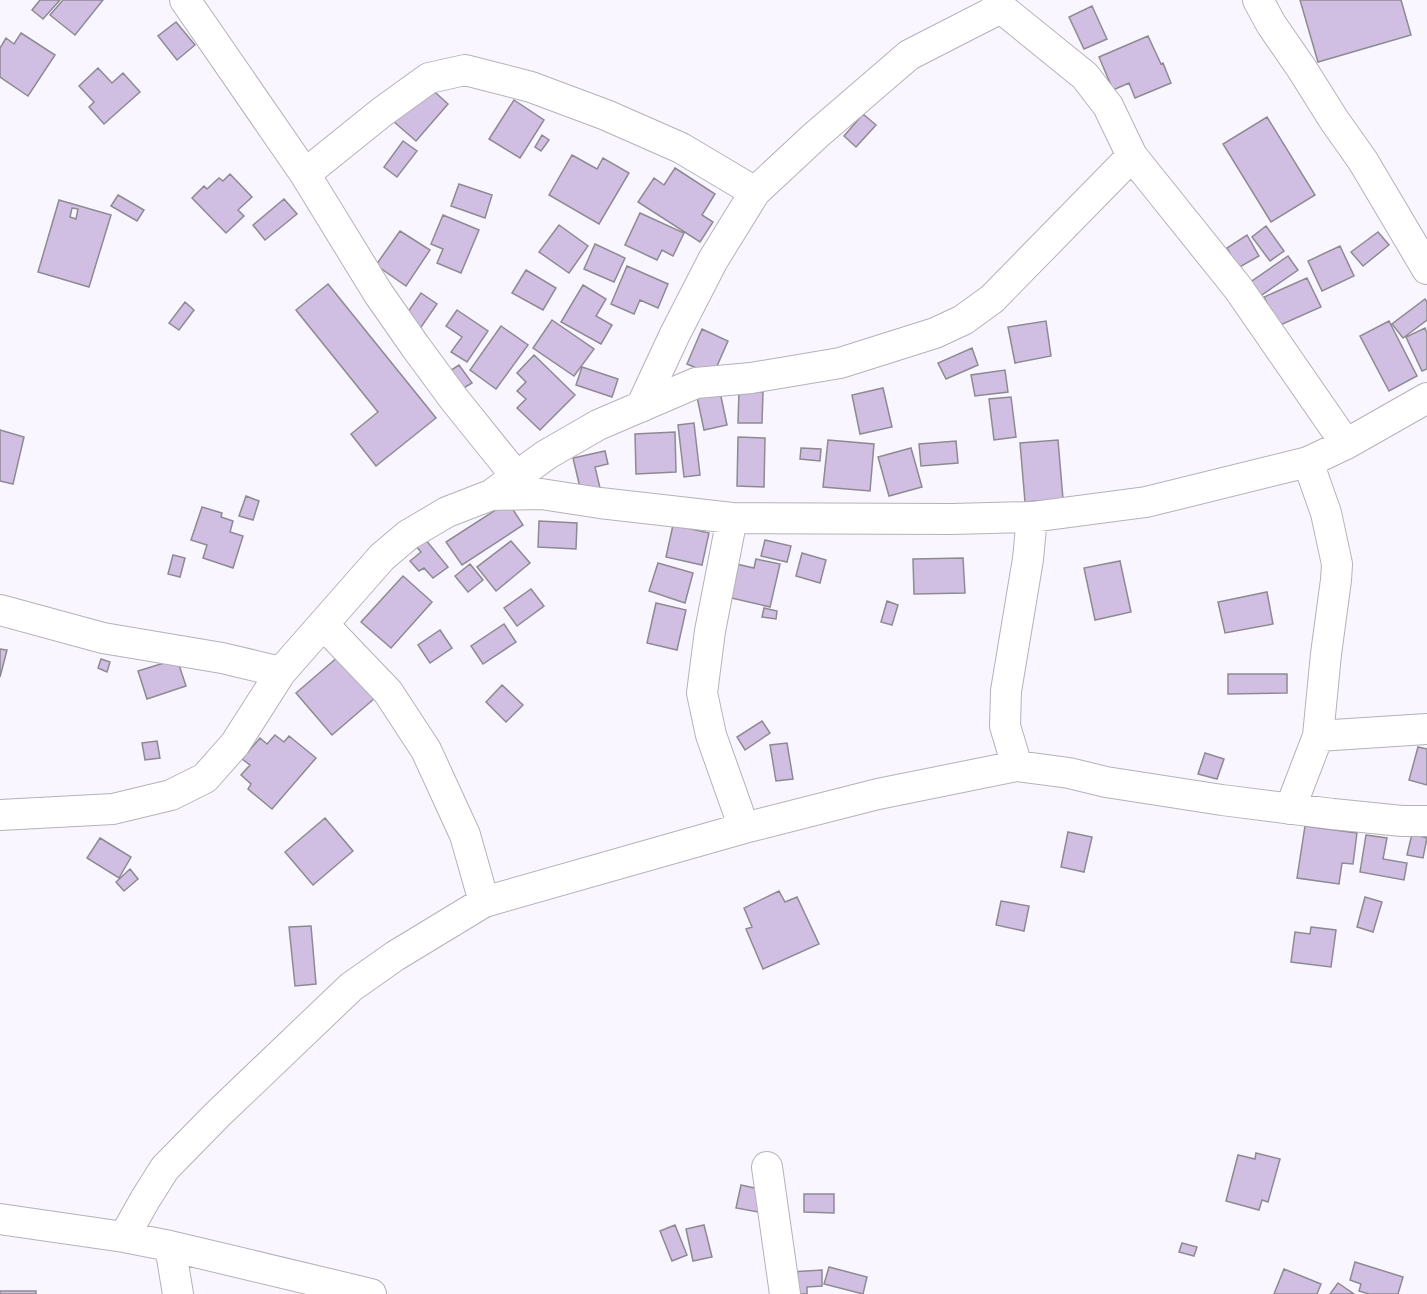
<svg xmlns="http://www.w3.org/2000/svg" width="1427" height="1294" viewBox="0 0 1427 1294" font-family="'Sofia Sans Condensed',sans-serif">
<rect width="100%" height="100%" fill="#faf6ff"/>
<path fill="#d1bfe3" stroke="#8e8a92" stroke-width="1.5" fill-rule="evenodd" d="M 40,0 L 60,0 L 43,19 L 32,10 Z
M 63,0 L 103,0 L 75,35 L 50,15 Z
M 1300,0 L 1401,0 L 1411,35 L 1318,62 Z
M 1092,6 L 1107,39 L 1084,49 L 1069,17 Z
M 176,22 L 195,45 L 177,60 L 158,36 Z
M 21,33 L 55,55 L 28,96 L 0,77 L 0,48 L 6,38 L 14,44 Z
M 1148,36 L 1161,64 L 1163,63 L 1171,83 L 1135,98 L 1129,83 L 1113,90 L 1099,57 Z
M 98,68 L 112,83 L 123,73 L 140,92 L 104,124 L 89,107 L 94,102 L 79,86 Z
M 426,84 L 448,104 L 416,141 L 393,121 Z
M 514,100 L 544,120 L 520,158 L 489,139 Z
M 863,114 L 876,125 L 856,147 L 844,136 Z
M 1267,117 L 1315,195 L 1271,222 L 1223,144 Z
M 542,135 L 549,140 L 541,151 L 535,147 Z
M 403,141 L 417,151 L 397,177 L 384,167 Z
M 572,155 L 597,169 L 603,158 L 629,173 L 599,224 L 549,195 Z
M 675,168 L 715,194 L 702,215 L 713,222 L 700,242 L 638,202 L 654,178 L 664,185 Z
M 230,174 L 252,197 L 238,210 L 244,216 L 226,233 L 192,198 L 204,186 L 207,189 L 219,178 L 223,181 Z
M 459,184 L 492,195 L 485,218 L 451,206 Z
M 118,195 L 144,210 L 137,221 L 111,206 Z
M 284,199 L 297,214 L 265,240 L 253,225 Z
M 59,200 L 111,215 L 89,287 L 38,272 ZM 72,208 L 78,209 L 76,219 L 70,217 Z
M 640,213 L 684,233 L 673,256 L 662,250 L 657,260 L 625,245 Z
M 443,215 L 479,230 L 461,273 L 437,263 L 443,249 L 431,244 Z
M 559,225 L 588,246 L 569,273 L 539,252 Z
M 1266,226 L 1284,251 L 1270,261 L 1252,237 Z
M 400,231 L 430,250 L 406,286 L 376,265 Z
M 1378,232 L 1389,245 L 1363,266 L 1351,252 Z
M 1247,235 L 1259,256 L 1238,268 L 1227,248 Z
M 595,244 L 625,258 L 614,282 L 584,269 Z
M 1340,246 L 1354,276 L 1322,291 L 1308,261 Z
M 1288,256 L 1298,270 L 1259,297 L 1249,283 Z
M 627,266 L 668,284 L 658,308 L 640,300 L 634,314 L 611,304 Z
M 526,270 L 556,288 L 543,310 L 512,293 Z
M 1307,278 L 1321,307 L 1278,326 L 1264,297 Z
M 328,284 L 436,418 L 376,466 L 351,434 L 378,412 L 296,310 Z
M 583,285 L 606,299 L 596,316 L 612,325 L 601,344 L 561,322 Z
M 421,293 L 437,304 L 417,333 L 401,322 Z
M 1425,299 L 1427,302 L 1427,320 L 1403,338 L 1392,324 Z
M 185,302 L 194,310 L 179,330 L 169,323 Z
M 457,310 L 488,331 L 467,362 L 451,352 L 462,337 L 446,326 Z
M 552,320 L 594,349 L 574,376 L 533,348 Z
M 1046,321 L 1051,356 L 1015,363 L 1008,327 Z
M 1389,321 L 1417,376 L 1389,391 L 1360,336 Z
M 501,326 L 528,345 L 496,389 L 470,370 Z
M 1425,328 L 1427,333 L 1427,369 L 1422,371 L 1406,337 Z
M 702,329 L 728,341 L 713,375 L 687,364 Z
M 972,348 L 978,365 L 946,379 L 938,363 Z
M 534,355 L 575,395 L 540,430 L 517,408 L 526,399 L 517,391 L 526,382 L 517,373 Z
M 459,365 L 472,383 L 457,392 L 445,374 Z
M 582,367 L 618,379 L 612,397 L 576,385 Z
M 1005,370 L 1008,392 L 975,396 L 971,375 Z
M 883,388 L 892,427 L 860,434 L 852,395 Z
M 739,391 L 763,392 L 762,423 L 738,423 Z
M 720,392 L 727,425 L 704,430 L 697,397 Z
M 1011,397 L 1016,437 L 994,440 L 989,399 Z
M 694,423 L 700,475 L 684,477 L 678,425 Z
M 0,430 L 24,437 L 13,484 L 0,481 Z
M 675,432 L 676,472 L 636,474 L 635,434 Z
M 738,437 L 765,438 L 764,487 L 737,486 Z
M 828,440 L 874,444 L 870,491 L 823,487 Z
M 1058,440 L 1063,499 L 1025,502 L 1020,443 Z
M 956,441 L 958,463 L 921,466 L 919,444 Z
M 801,448 L 821,449 L 820,461 L 800,459 Z
M 911,448 L 922,487 L 889,496 L 878,457 Z
M 605,451 L 608,464 L 595,467 L 601,492 L 582,496 L 573,458 Z
M 246,496 L 259,501 L 253,520 L 239,516 Z
M 508,502 L 523,525 L 462,565 L 446,542 Z
M 202,507 L 222,513 L 221,517 L 233,521 L 230,532 L 243,536 L 233,568 L 203,558 L 207,545 L 191,540 Z
M 539,521 L 577,523 L 576,549 L 538,547 Z
M 673,525 L 709,533 L 702,565 L 666,557 Z
M 425,539 L 448,567 L 433,578 L 424,568 L 419,571 L 410,561 L 421,552 L 416,546 Z
M 765,540 L 791,546 L 787,562 L 761,556 Z
M 511,541 L 530,563 L 496,591 L 477,567 Z
M 802,553 L 826,560 L 820,583 L 796,576 Z
M 173,555 L 185,558 L 180,577 L 168,574 Z
M 963,558 L 965,593 L 914,594 L 913,559 Z
M 756,559 L 780,564 L 770,607 L 727,597 L 736,564 L 754,568 Z
M 1120,561 L 1131,612 L 1095,620 L 1084,568 Z
M 658,563 L 693,573 L 685,603 L 649,591 Z
M 470,564 L 483,580 L 468,592 L 455,576 Z
M 403,576 L 432,602 L 391,648 L 361,622 Z
M 531,589 L 544,606 L 517,626 L 504,608 Z
M 1267,592 L 1273,624 L 1225,633 L 1218,602 Z
M 887,601 L 898,605 L 892,625 L 881,622 Z
M 656,603 L 686,610 L 677,650 L 647,643 Z
M 764,608 L 777,611 L 776,619 L 762,617 Z
M 504,624 L 516,642 L 483,664 L 471,646 Z
M 440,630 L 452,648 L 430,663 L 418,645 Z
M 0,649 L 7,650 L 0,677 Z
M 339,656 L 375,698 L 332,735 L 296,693 Z
M 101,659 L 110,662 L 107,672 L 98,668 Z
M 177,659 L 186,686 L 147,699 L 138,671 Z
M 1228,674 L 1287,674 L 1287,693 L 1228,694 Z
M 502,685 L 523,705 L 506,722 L 486,702 Z
M 762,721 L 770,733 L 745,750 L 737,737 Z
M 275,735 L 284,742 L 289,736 L 316,758 L 272,809 L 248,789 L 251,784 L 241,775 L 250,765 L 242,759 L 260,738 L 267,744 Z
M 157,741 L 160,758 L 145,760 L 142,743 Z
M 787,743 L 793,779 L 776,781 L 770,745 Z
M 1418,747 L 1427,749 L 1427,785 L 1409,780 Z
M 1205,753 L 1224,759 L 1217,779 L 1198,774 Z
M 325,818 L 353,851 L 313,885 L 285,852 Z
M 1305,826 L 1357,833 L 1353,864 L 1342,863 L 1339,884 L 1297,878 Z
M 1068,832 L 1092,837 L 1084,872 L 1061,867 Z
M 1412,834 L 1427,838 L 1423,858 L 1407,855 Z
M 1366,835 L 1387,838 L 1383,859 L 1407,863 L 1404,880 L 1360,872 Z
M 100,838 L 131,857 L 119,878 L 87,858 Z
M 130,869 L 138,879 L 124,891 L 116,882 Z
M 779,891 L 785,902 L 797,897 L 819,944 L 763,969 L 746,929 L 752,927 L 744,908 Z
M 1365,897 L 1382,902 L 1373,932 L 1357,927 Z
M 1001,901 L 1029,906 L 1024,931 L 996,925 Z
M 311,926 L 316,984 L 295,986 L 289,927 Z
M 1311,927 L 1336,930 L 1331,967 L 1291,962 L 1295,932 L 1310,934 Z
M 1256,1153 L 1280,1159 L 1268,1202 L 1262,1200 L 1259,1210 L 1226,1201 L 1238,1155 L 1255,1159 Z
M 741,1185 L 768,1191 L 764,1213 L 736,1208 Z
M 804,1194 L 834,1194 L 834,1213 L 804,1212 Z
M 675,1225 L 687,1255 L 672,1261 L 660,1231 Z
M 704,1225 L 712,1257 L 693,1261 L 686,1229 Z
M 1182,1243 L 1197,1247 L 1194,1256 L 1179,1252 Z
M 1355,1262 L 1403,1277 L 1398,1294 L 1369,1294 L 1359,1291 L 1361,1284 L 1350,1280 Z
M 829,1267 L 867,1277 L 863,1294 L 824,1284 Z
M 1284,1269 L 1321,1284 L 1317,1294 L 1274,1294 Z
M 822,1270 L 822,1286 L 807,1287 L 807,1294 L 791,1294 L 790,1272 Z
M 1338,1283 L 1354,1294 L 1330,1294 Z
M 0,1291 L 36,1291 L 36,1294 L 0,1294 Z"/>
<g fill="none" stroke-linecap="round" stroke-linejoin="round">
<g stroke="#b5b1b9" stroke-width="32">
<path id="street" d="M 185,0 L 305,174 L 378,293 L 415,346 L 454,399 L 516,476
M 997,0 L 1001,8 L 1085,76 L 1108,106 L 1132,156 L 1238,288 L 1346,444
M 1258,0 L 1271,24 L 1302,69 L 1334,120 L 1363,161 L 1427,269
M 305,174 L 382,112 L 429,78 L 465,70 L 531,87 L 606,115 L 681,148 L 755,192
M 641,407 L 675,334 L 713,260 L 755,192 L 815,136 L 909,55 L 1001,8
M 491,495 L 546,455 L 598,425 L 696,383 L 751,378 L 840,363 L 935,333 L 963,320 L 992,299 L 1132,156
M 732,518 L 710,631 L 702,693 L 711,735 L 744,828
M 0,610 L 103,638 L 222,658 L 281,672
M 323,624 L 388,692 L 426,750 L 465,835 L 484,902
M 1318,736 L 1427,729
M 1017,766 L 1005,726 L 1006,691 L 1028,559 L 1032,517
M 1290,809 L 1318,736 L 1326,654 L 1336,580 L 1337,564 L 1326,513 L 1308,462
M 0,815 L 113,809 L 171,795 L 205,778 L 235,744 L 281,672 L 382,557 L 408,535 L 447,512 L 491,495 L 541,494 L 600,503 L 732,518 L 952,519 L 1032,517 L 1146,502 L 1308,462 L 1346,444 L 1427,398
M 767,1167 L 785,1294
M 0,1219 L 124,1237 L 170,1246 L 371,1294
M 124,1237 L 146,1198 L 165,1168 L 217,1115 L 351,987 L 395,956 L 484,902 L 744,828 L 878,794 L 1017,766 L 1069,773 L 1106,782 L 1222,800 L 1333,814 L 1402,821 L 1427,821
M 170,1246 L 178,1294"/>
</g>
<use href="#street" stroke="#fff" stroke-width="30"/>
</g>
</svg>
